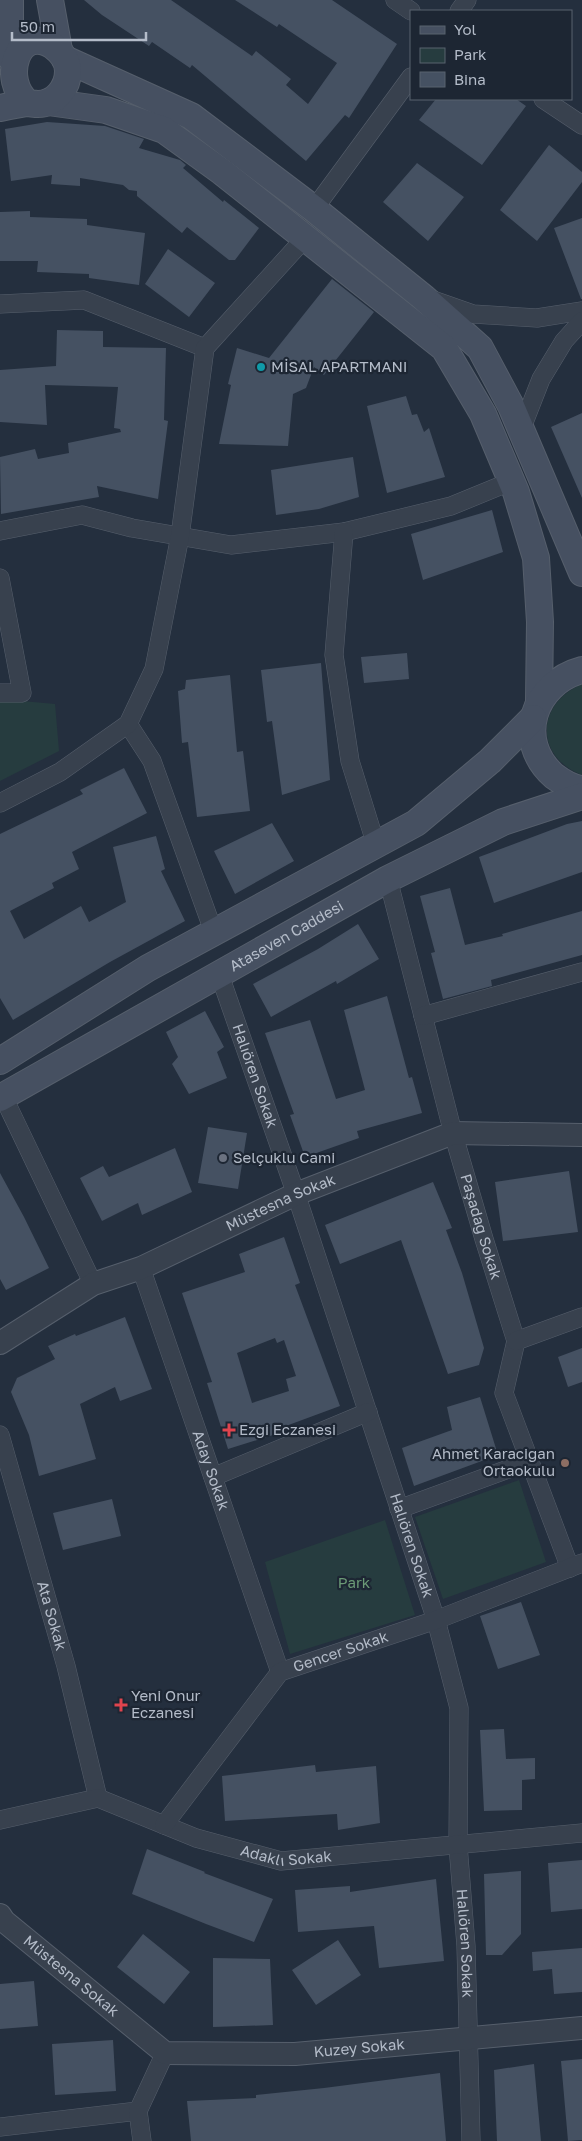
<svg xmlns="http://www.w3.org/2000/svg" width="582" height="2141" viewBox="0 0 582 2141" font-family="'Golos Text',sans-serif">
<rect width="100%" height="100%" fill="#242f3e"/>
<path fill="#263c3f" d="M 582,684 L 582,775 C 534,756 536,704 582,684 Z
M 0,699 L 55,704 L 59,751 L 0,781 Z
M 519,1480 L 546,1562 L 443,1599 L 415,1517 Z
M 385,1520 L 415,1615 L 290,1654 L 265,1562 Z"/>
<path fill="#455162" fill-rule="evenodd" d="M 84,0 L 171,0 L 252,56 L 256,51 L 291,79 L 286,85 L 308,104 L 337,63 L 279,24 L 277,27 L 235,0 L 332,0 L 397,44 L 349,118 L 345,115 L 306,161 L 192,65 L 190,68 L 152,42 L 149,46 L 102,15 Z
M 436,99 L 516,99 L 526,106 L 482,165 L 419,120 Z
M 47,122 L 105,126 L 144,139 L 139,148 L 180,160 L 186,165 L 183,168 L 223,202 L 224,200 L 259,228 L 235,260 L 229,260 L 187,227 L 182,233 L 137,196 L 137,191 L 129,190 L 123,185 L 80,178 L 80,186 L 51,184 L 52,175 L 11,181 L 5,129 Z
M 549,145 L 582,172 L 582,182 L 537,241 L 500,210 Z
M 417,163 L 464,197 L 428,241 L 383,202 Z
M 30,211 L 30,217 L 87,219 L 87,225 L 145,233 L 139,285 L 89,278 L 89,274 L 37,272 L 38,261 L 0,261 L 0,212 Z
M 582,218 L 582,299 L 581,299 L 554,228 Z
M 168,249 L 215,283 L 189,317 L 145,284 Z
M 332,279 L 374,312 L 324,375 L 314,367 L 306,388 L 293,394 L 288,446 L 219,444 L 231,385 L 228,384 L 237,348 L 269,358 Z
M 57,330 L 103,331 L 103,347 L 166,348 L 164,420 L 168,421 L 158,499 L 97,486 L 99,497 L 1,514 L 0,457 L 35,449 L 38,459 L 69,453 L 68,443 L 121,432 L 120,429 L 114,428 L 118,387 L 45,385 L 47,425 L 0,422 L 0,370 L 56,366 Z
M 406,396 L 412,415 L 417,414 L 424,432 L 429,428 L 445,477 L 387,493 L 367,406 Z
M 582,413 L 582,498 L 551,427 Z
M 353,457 L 359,497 L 319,509 L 276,515 L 271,470 Z
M 492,510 L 503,552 L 423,580 L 411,534 Z
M 407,653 L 409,679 L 364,683 L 361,657 Z
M 321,663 L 330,780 L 282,795 L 272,721 L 267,722 L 261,670 Z
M 230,675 L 237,752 L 243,751 L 250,811 L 197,817 L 188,742 L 182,743 L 178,691 L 185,689 L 186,680 Z
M 124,768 L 147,813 L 72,852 L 79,869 L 52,883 L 54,888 L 10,911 L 24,939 L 81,906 L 89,922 L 126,902 L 113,847 L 156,836 L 165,869 L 161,871 L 185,921 L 110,962 L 13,1020 L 0,998 L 0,834 L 83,794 L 80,790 Z
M 582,821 L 582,872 L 494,903 L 479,857 L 567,824 Z
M 272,823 L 294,861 L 235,894 L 214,851 Z
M 450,888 L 465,945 L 503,936 L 502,934 L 582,911 L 582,955 L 491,980 L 492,986 L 443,999 L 431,953 L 435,952 L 420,896 Z
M 358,924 L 379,959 L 337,984 L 336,981 L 271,1017 L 253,984 L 318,949 Z
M 387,996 L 409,1078 L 412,1077 L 422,1113 L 357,1131 L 359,1138 L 305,1157 L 290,1115 L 294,1114 L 265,1033 L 310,1020 L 336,1099 L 365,1090 L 344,1010 Z
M 205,1011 L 224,1047 L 217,1052 L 227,1078 L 189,1094 L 172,1064 L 178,1057 L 166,1032 Z
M 208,1127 L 247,1133 L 238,1189 L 198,1183 Z
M 175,1148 L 192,1192 L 142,1215 L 138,1203 L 102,1221 L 80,1178 L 103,1166 L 109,1177 Z
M 569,1171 L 578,1232 L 503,1241 L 495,1182 Z
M 0,1173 L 24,1217 L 49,1268 L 6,1290 L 0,1279 Z
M 433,1182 L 452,1228 L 446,1230 L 462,1273 L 484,1348 L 479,1365 L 448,1374 L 401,1240 L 340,1264 L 325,1225 Z
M 284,1237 L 300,1283 L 295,1285 L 340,1406 L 275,1430 L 276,1434 L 228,1449 L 207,1383 L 212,1382 L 182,1293 L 245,1272 L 239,1254 ZM 275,1338 L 277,1343 L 284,1340 L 296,1376 L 286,1379 L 289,1391 L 252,1403 L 237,1353 Z
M 125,1317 L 152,1389 L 120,1401 L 115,1387 L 80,1404 L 96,1459 L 39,1476 L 29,1435 L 11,1392 L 17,1378 L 55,1359 L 48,1346 L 75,1334 L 76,1336 Z
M 582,1348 L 582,1382 L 568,1387 L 558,1357 Z
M 480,1397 L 498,1455 L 414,1486 L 402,1448 L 452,1430 L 447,1407 Z
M 112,1499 L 121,1536 L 63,1550 L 53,1513 Z
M 521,1602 L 540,1655 L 498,1669 L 480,1616 Z
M 504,1729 L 506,1759 L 535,1758 L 535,1779 L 522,1780 L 522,1810 L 484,1811 L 480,1730 Z
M 315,1765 L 316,1772 L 376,1766 L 380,1823 L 338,1830 L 337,1814 L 225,1821 L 222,1776 Z
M 147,1849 L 205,1872 L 204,1873 L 273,1899 L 254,1942 L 206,1924 L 132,1894 Z
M 582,1860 L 582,1909 L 551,1912 L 548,1863 Z
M 521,1871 L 521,1934 L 502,1955 L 486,1955 L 484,1874 Z
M 436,1879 L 444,1961 L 379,1968 L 374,1926 L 298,1932 L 295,1890 L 350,1886 L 350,1892 Z
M 143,1934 L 190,1972 L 164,2004 L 117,1967 Z
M 338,1940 L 361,1975 L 316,2005 L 292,1970 Z
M 582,1948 L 582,1992 L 554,1994 L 552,1969 L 533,1971 L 532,1952 Z
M 213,1958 L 270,1959 L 273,2025 L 213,2027 Z
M 34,1981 L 38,2026 L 0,2029 L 0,1984 Z
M 113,2040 L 116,2091 L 55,2095 L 52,2044 Z
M 582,2059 L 582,2140 L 568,2141 L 561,2061 Z
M 534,2064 L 541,2141 L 497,2141 L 494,2070 Z
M 440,2073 L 446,2141 L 191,2141 L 187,2101 L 256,2098 L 256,2095 L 324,2088 Z"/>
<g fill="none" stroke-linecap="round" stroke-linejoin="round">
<g stroke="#565f6c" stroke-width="19">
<g id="minor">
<path d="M 395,0 L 411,11"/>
<path d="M 459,11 L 467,0"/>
<path d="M 543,99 L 582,125"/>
<path d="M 314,209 L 411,77"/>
<path d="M 433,300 L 473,314 L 537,318 L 582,311"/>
<path d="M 0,304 L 84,300 L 205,348"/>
<path d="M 521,430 L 541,379 L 564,341 L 582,321"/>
<path d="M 0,531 L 82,515 L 132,528 L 231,545 L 344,532 L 451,506 L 512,481"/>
<path d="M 344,532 L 334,655 L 350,761 L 376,845"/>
<path d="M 0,578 L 22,693 L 0,693"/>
<path d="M 128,724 L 152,761 L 214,933"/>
<path d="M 0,803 L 60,772 L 128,724 L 154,669 L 180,536 L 205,348 L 305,238"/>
<path id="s1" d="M 388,879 L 453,1133 L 484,1239 L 516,1341 L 504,1393 L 570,1568"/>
<path id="s2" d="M 219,973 L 296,1194 L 436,1620 L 459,1708 L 458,1845 L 466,1946 L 471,2141"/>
<path d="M 423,1016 L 582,972"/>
<path d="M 3,1096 L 93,1284"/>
<path id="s3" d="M 141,1268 L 280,1672"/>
<path d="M 516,1341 L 582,1317"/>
<path id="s4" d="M 0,1435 L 66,1666 L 98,1798"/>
<path d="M 213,1477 L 368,1412"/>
<path d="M 399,1509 L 530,1461"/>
<path id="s5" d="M 0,1820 L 98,1798 L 196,1838 L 281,1861 L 582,1833"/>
<path id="s6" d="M 164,1825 L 280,1672 L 436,1620 L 582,1563"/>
<path d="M 0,2127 L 138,2111"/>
<path d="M 142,2141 L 138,2111 L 165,2053"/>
</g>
</g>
<g stroke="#565f6c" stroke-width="24">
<g id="tertiary">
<path id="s7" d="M 0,1343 L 93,1284 L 141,1268 L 296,1194 L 453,1133 L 582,1135"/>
<path id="s8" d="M 0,1915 L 4,1921 L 165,2053 L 295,2054 L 582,2028"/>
</g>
</g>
<g stroke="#565f6c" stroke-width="28">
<g id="secondary">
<path d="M 10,0 L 10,57"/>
<path d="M 50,0 L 59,50"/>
<path d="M 65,59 L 191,116 L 314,209 L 424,298 L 480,348 L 511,406 L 582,573"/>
<path d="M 48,102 L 106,110 L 164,130 L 222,172 L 444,348 L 483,414 L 516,492 L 536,558 L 540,622 L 539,701"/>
<path d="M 0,108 C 9,106 18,104 26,103 C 30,103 34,104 38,104 C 55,104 68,88 68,71 C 68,61 61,52 53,46 C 17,23 0,81 28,103"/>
<path d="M 582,670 C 533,683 514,741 554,776 C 562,782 572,788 582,789"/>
<path d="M 0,1061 L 148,968 L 416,823 L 490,761 L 533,718"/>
<path id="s9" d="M 0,1098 L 388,879 L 503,822 L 582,796"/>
</g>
</g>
<use href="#minor" stroke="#38414e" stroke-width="18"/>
<use href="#tertiary" stroke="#38414e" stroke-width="22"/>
<use href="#secondary" stroke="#465061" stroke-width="26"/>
</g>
<circle fill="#0f9aa8" stroke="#1d2633" stroke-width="2" cx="261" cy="367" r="5"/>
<circle fill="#6b7280" stroke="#1d2633" stroke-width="2" cx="223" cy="1158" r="5"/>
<g fill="#e0444e" stroke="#1d2633" stroke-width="2">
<path d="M226.5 1422.5h5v5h5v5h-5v5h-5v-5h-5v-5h5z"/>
<path d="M118.5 1697.5h5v5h5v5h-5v5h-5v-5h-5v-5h5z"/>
</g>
<circle fill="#8d6e63" stroke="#1d2633" stroke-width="2" cx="565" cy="1463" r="5"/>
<g text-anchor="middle" stroke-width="4.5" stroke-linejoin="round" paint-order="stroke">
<g font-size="15" fill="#b4bcc9" stroke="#1d2633" text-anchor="start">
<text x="271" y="372">MİSAL APARTMANI</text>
<text x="233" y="1163">Selçuklu Cami</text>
<text x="239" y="1435">Ezgi Eczanesi</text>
<text x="555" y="1459" text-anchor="end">Ahmet Karacigan<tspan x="555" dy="17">Ortaokulu</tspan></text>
<text x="131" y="1701">Yeni Onur<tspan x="131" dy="17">Eczanesi</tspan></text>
</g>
<g font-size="15" fill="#b4bcc9" stroke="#1d2633">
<text dy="5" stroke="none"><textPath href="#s9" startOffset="329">Ataseven Caddesi</textPath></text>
<text dy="5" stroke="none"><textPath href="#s2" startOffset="109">Halıören Sokak</textPath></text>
<text dy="5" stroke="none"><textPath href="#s7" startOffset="315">Müstesna Sokak</textPath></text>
<text dy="5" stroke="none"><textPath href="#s1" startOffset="360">Paşadağ Sokak</textPath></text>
<text dy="5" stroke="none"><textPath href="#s3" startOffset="214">Aday Sokak</textPath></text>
<text dy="5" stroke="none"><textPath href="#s2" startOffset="604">Halıören Sokak</textPath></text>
<text dy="5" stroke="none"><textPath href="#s4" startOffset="188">Ata Sokak</textPath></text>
<text dy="5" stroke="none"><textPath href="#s6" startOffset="256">Gencer Sokak</textPath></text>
<text dy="5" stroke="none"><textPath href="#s5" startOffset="299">Adaklı Sokak</textPath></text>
<text dy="5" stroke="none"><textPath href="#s2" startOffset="1009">Halıören Sokak</textPath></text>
<text dy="5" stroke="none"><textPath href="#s8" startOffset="94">Müstesna Sokak</textPath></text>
<text dy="5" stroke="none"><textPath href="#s8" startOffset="410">Kuzey Sokak</textPath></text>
</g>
<g font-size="15" fill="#6b9a76" stroke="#1d2633">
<text x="354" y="1588">Park</text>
</g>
</g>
<rect x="410" y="10" width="162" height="90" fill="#1d2633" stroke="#59626f"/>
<rect x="420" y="26" width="25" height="8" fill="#465061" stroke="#59626f"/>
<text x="454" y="35" font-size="15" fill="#b4bcc9">Yol</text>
<rect x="420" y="48" width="25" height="15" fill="#263c3f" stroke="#59626f"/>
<text x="454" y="60" font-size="15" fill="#b4bcc9">Park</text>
<rect x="420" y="72" width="25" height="15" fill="#455162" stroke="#59626f"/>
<text x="454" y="85" font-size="15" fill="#b4bcc9">Bina</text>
<path d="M12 32v8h134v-8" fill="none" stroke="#b4bcc9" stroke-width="2.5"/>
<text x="20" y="32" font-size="15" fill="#b4bcc9" stroke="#1d2633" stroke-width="4" paint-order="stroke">50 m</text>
</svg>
